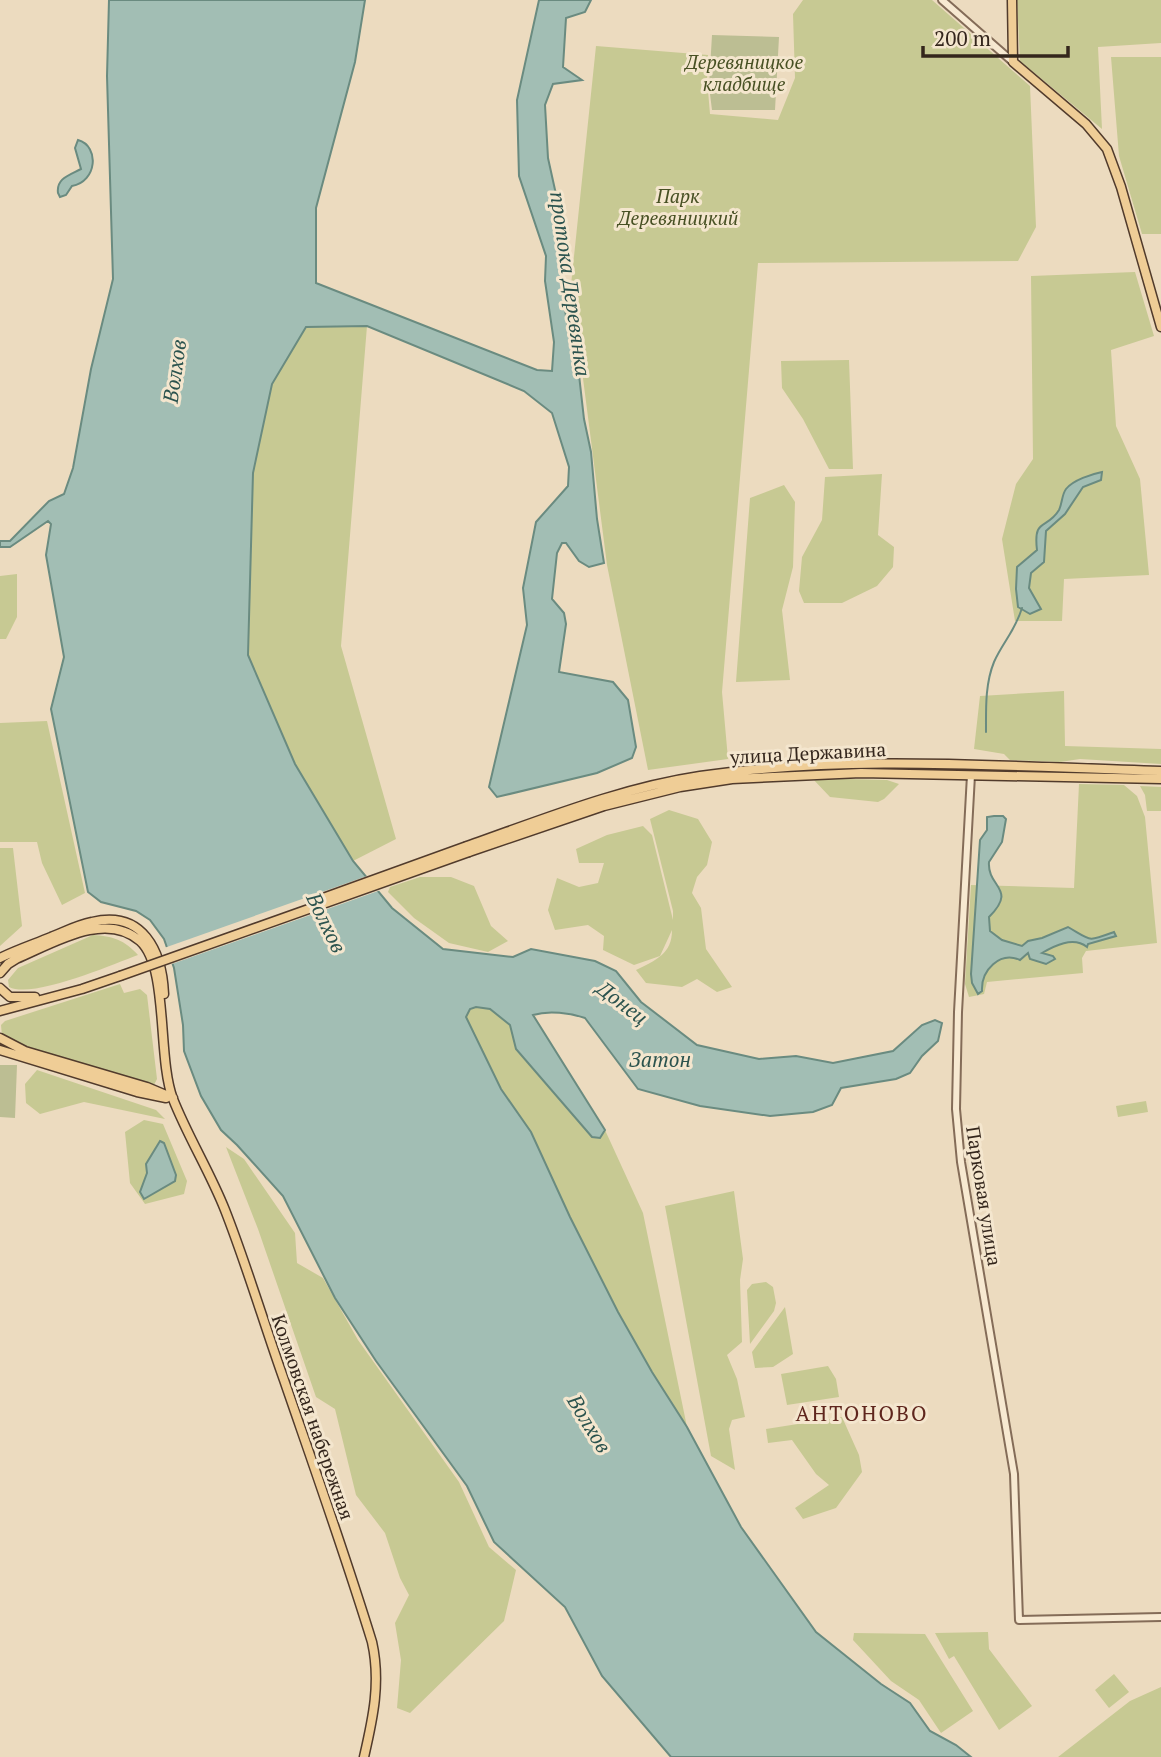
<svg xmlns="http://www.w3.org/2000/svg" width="1161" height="1757" viewBox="0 0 1161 1757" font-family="'PT Serif',serif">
<rect width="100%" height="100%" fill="#ecdbbf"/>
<path fill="#c7c993" d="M 803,0 L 932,0 L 1030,86 L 1036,227 L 1018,261 L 758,263 L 722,692 L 728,759 L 648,770 L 607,565 L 571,285 L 596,46 L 708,55 L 707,79 L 710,114 L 778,120 L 795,78 L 793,14 Z
M 1017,0 L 1161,0 L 1161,43 L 1098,47 L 1102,129 L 1020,61 Z
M 1111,57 L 1161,57 L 1161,234 L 1142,234 L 1119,156 Z
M 1135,272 L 1154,336 L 1111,350 L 1116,426 L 1140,479 L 1149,575 L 1064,579 L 1062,621 L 1015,621 L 1002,539 L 1016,484 L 1033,459 L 1031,276 Z
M 367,326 L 341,646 L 396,839 L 353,861 L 295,764 L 248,655 L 253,473 L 272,384 L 306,327 Z
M 849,360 L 853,469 L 829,469 L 803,419 L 782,388 L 781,361 Z
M 882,474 L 878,535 L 894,547 L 893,567 L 877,586 L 842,603 L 804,603 L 799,591 L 802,557 L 822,520 L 825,477 Z
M 784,485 L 795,502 L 793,567 L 782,610 L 790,680 L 736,682 L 750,498 Z
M 17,574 L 17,617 L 6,639 L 0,639 L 0,576 Z
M 1064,691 L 1065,746 L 1161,749 L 1161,764 L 1080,759 L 1060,762 L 1010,760 L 1004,754 L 974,749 L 980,696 Z
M 47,721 L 85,893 L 62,905 L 42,863 L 37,842 L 0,842 L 0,723 Z
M 908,767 L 1161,773 L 1161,777 L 908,770 Z
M 812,778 L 887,780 L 899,784 L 884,799 L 878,802 L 830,797 Z
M 1079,784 L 1124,785 L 1137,796 L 1145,817 L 1157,943 L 1086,951 L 1082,958 L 1083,973 L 987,982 L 984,994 L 969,997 L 965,984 L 971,885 L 1074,888 Z
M 1140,786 L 1161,787 L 1161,811 L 1147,811 L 1145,795 Z
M 669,810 L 698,819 L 712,842 L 707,865 L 697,877 L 692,893 L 701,908 L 706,949 L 732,987 L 717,992 L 697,979 L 682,987 L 646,983 L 636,970 C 656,960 672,954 672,930 L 660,956 L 634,965 L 603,950 L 604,936 L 588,925 L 555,930 L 548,910 L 557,878 L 579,887 L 598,883 L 604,863 L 579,863 L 576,849 L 607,835 L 643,826 L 652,835 L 673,920 L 673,911 L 650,819 Z
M 0,848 L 13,848 L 22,926 L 0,946 Z
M 420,877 L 451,877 L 474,886 L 491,926 L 508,941 L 488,952 L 449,943 L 414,918 L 388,892 L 390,887 Z
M 93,935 C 112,936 125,940 138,955 C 111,965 33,999 9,987 L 8,980 L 18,968 Z
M 120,984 L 124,993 L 140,989 L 147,995 L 157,1079 L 153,1087 L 26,1049 L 2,1036 L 1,1025 L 5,1021 Z
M 476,1007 L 490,1009 L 510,1025 L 516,1049 L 592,1137 L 600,1138 L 605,1130 L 643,1213 L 687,1427 L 652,1372 L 618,1312 L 570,1217 L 531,1132 L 501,1089 L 466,1017 L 469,1009 Z
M 37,1070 L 156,1110 L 165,1119 L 84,1102 L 40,1114 L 26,1103 L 25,1084 Z
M 1146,1101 L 1148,1112 L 1118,1117 L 1116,1106 Z
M 144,1120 L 163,1124 L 187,1181 L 184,1194 L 145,1204 L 130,1183 L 125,1132 Z
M 226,1147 L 244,1159 L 295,1233 L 297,1263 L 323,1278 L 358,1340 L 459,1482 L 489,1547 L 516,1570 L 504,1621 L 410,1713 L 397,1708 L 401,1660 L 395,1623 L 409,1595 L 400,1578 L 385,1533 L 356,1495 L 335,1409 L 316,1397 L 258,1229 Z
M 734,1191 L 743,1259 L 740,1280 L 742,1342 L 727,1355 L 737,1379 L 745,1417 L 732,1420 L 729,1429 L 735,1470 L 711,1456 L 665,1206 Z
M 766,1282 L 773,1287 L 776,1303 L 774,1311 L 750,1344 L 747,1290 L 752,1284 Z
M 785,1307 L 793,1354 L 773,1367 L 755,1368 L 752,1352 Z
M 828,1366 L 836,1379 L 839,1397 L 787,1405 L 781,1374 Z
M 842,1417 L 859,1455 L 862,1472 L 836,1508 L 803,1519 L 795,1508 L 829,1485 L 816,1474 L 792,1440 L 768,1443 L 766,1429 Z
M 988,1632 L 989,1649 L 1032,1706 L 999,1730 L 954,1656 L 949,1659 L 935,1633 Z
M 854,1633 L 925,1634 L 973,1711 L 941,1733 L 919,1700 L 891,1681 L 853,1640 Z
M 1114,1674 L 1129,1692 L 1109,1708 L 1095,1690 Z
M 1161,1687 L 1161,1757 L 1058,1757 L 1130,1701 Z"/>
<path fill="#bcbe93" d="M 712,35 L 779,37 L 775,110 L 712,110 L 709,86 Z
M 0,1065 L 17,1065 L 15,1118 L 0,1117 Z"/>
<path fill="#a2beb4" stroke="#6a8b80" stroke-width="2" d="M 109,0 L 365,0 L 355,62 L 316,208 L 316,283 L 537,370 L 552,371 L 554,342 L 545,281 L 546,256 L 519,176 L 517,100 L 539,0 L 591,0 L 585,12 L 566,18 L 563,67 L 582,80 L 553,84 L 545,105 L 548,158 L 563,226 L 562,291 L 570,341 L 579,375 L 584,419 L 591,452 L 597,519 L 604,563 L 589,567 L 579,561 L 566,543 L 562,543 L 557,553 L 552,599 L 564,613 L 566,624 L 559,672 L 613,682 L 628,700 L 636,747 L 632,758 L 597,773 L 497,797 L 489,787 L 527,625 L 523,588 L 536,522 L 568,486 L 569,467 L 552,413 L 524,391 L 367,326 L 306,327 L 272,384 L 253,473 L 248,655 L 295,764 L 353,861 L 392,908 L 443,949 L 513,957 L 531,949 L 595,961 L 616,971 L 641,1002 L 697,1045 L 759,1059 L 796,1056 L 833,1063 L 893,1051 L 922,1025 L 935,1020 L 942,1023 L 938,1041 L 922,1056 L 910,1073 L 896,1079 L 841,1088 L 832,1105 L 813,1112 L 770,1116 L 700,1106 L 638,1089 L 585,1018 C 570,1013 549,1010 533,1015 L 605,1130 L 600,1138 L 592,1137 L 516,1049 L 510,1025 L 490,1009 L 476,1007 L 470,1009 L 466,1017 L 501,1089 L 531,1132 L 570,1217 L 618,1312 L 652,1372 L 687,1427 L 741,1527 L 816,1632 L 881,1684 L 910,1703 L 930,1731 L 956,1745 L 971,1757 L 671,1757 L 602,1676 L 565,1607 L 494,1542 L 467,1486 L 376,1361 L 335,1298 L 283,1196 L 237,1145 L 221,1130 L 201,1096 L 184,1051 L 183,1025 L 174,968 L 164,939 L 150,920 L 136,911 L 101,902 L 88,892 L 51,709 L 64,657 L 46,555 L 51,524 L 48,521 L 10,547 L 0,547 L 0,541 L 10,541 L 49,501 L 64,494 L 73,468 L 91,369 L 113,279 L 107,76 Z
M 78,140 C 100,146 97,182 72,186 L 66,195 L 60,197 L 58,193 C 56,178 70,175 81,169 L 75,148 Z
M 1102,472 L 1101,480 L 1083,487 L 1065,514 L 1046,531 L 1044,562 L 1031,573 L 1029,588 L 1041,609 L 1030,614 L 1018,607 L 1016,589 L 1017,567 L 1037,550 C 1033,517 1047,530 1059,510 C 1062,504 1062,494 1066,489 C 1073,480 1092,474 1102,472 Z
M 994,816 L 1003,816 L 1006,819 L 1002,842 L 989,862 C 987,888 1018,888 989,917 L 990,931 L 1002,940 L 1022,946 L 1028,941 L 1042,938 L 1068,927 C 1092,941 1087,942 1114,932 L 1116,936 L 1088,944 L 1087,947 C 1073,936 1054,946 1042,953 L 1053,956 L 1055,959 L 1046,964 L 1030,959 L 1028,953 L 1020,960 C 1000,951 981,970 982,991 L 978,994 L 972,983 L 971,974 L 980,840 L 987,830 L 987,817 Z
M 160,1141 L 164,1143 L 176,1175 L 175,1181 L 144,1199 L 140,1192 L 147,1173 L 146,1164 Z"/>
<path fill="#ecdbbf" d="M 370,875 L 381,890 L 169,965 L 164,948 Z"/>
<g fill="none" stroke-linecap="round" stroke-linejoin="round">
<path stroke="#6a8b80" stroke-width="2" d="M 986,732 C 986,709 985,684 994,662 C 1003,642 1015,631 1022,608"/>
<g stroke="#846c58" stroke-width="10">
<path id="minor" d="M 942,0 L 1013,62
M 971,775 L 958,1012 L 956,1109 L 961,1162 L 1014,1474 L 1019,1620 L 1161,1617"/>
</g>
<g stroke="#513b2c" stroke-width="11">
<path id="major" d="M 1012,0 L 1013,62 L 1086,124 L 1107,149 L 1121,187 L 1161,327
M 467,846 C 544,819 620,788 700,776 C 851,754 1010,767 1161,771
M 469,852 L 604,806 L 680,787 L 732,779 L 861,773 L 1161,779
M 0,958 C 16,950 34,944 51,937 C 64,932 77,925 92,922 C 143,910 162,951 164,994
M 0,973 L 8,964 L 16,959 C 52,944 105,910 140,941 C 169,967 157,1058 173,1099 C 188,1137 210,1172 225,1210 C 247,1266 264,1324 284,1380 C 314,1467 345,1554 372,1642 C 381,1682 373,1718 364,1757
M 0,988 L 10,997 L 35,997
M 0,1011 L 82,989 L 120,976
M 0,1038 L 25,1051 L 147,1087 L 173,1098
M 0,1050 L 137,1092 L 166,1098"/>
</g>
<use href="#minor" stroke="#f7e9d1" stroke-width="6"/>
<use href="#major" stroke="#efcd96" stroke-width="8"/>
<g stroke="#513b2c" stroke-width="11" stroke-linecap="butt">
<path id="major-bridge" d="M 312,902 L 467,846
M 120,976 L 469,852"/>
</g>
<use href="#major-bridge" stroke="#efcd96" stroke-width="8"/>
</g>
<g text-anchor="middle" stroke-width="6" stroke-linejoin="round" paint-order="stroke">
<g font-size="19" font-style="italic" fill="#475023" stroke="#f4e6ce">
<text x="744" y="69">Деревяницкое<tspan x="744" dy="22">кладбище</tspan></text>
<text x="678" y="203">Парк<tspan x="678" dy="22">Деревяницкий</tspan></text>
</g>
<g font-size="19" fill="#34261c" stroke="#f4e6ce">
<text transform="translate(808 753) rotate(-3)" y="7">улица Державина</text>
<text transform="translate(984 1196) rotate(81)" y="7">Парковая улица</text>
<text transform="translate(313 1417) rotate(71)" y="7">Колмовская набережная</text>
</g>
<g font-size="21" font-style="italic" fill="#2b534e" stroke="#f4e6ce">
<text transform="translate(570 284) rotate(82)" y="7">протока Деревянка</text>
<text transform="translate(175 371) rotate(-82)" y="7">Волхов</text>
<text transform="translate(326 923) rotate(64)" y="7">Волхов</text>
<text transform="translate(622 1003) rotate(37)" y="7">Донец</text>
<text x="660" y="1067">Затон</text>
<text transform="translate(589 1424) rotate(59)" y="7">Волхов</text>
</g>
<g font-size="21" letter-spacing="2" fill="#5f261d" stroke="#f4e6ce">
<text x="862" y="1421">АНТОНОВО</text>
</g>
</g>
<path d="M923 46v10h145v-10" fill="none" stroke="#34261c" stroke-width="3.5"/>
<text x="934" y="46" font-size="21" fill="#34261c" stroke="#f4e6ce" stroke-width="5" paint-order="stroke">200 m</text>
</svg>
